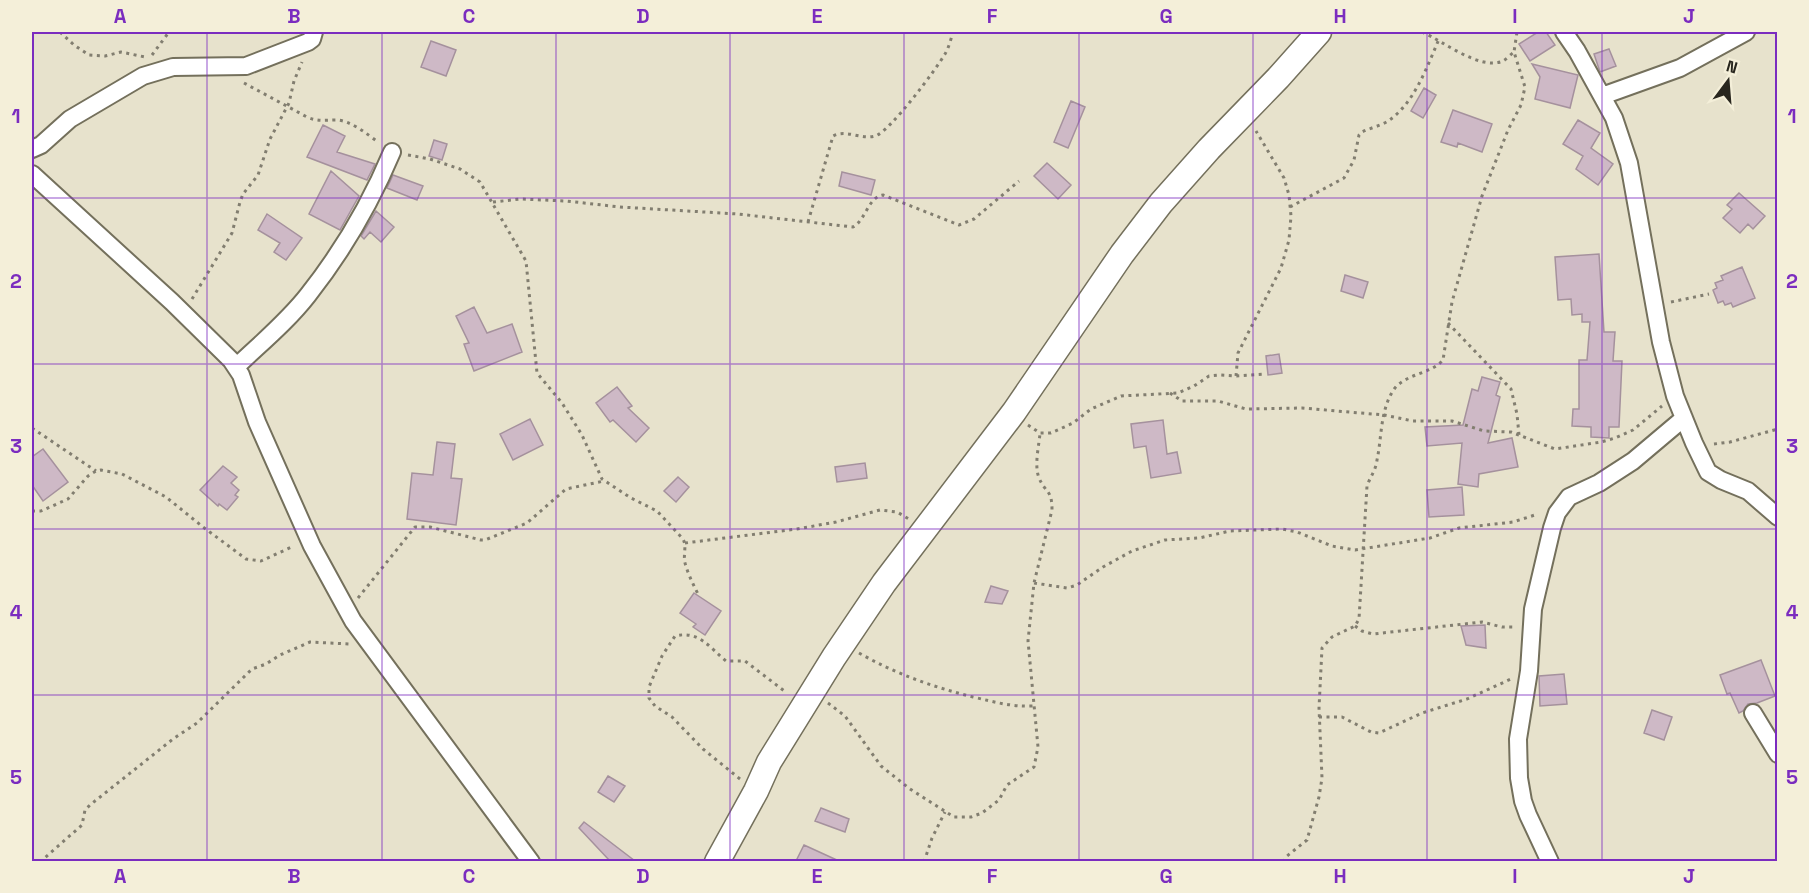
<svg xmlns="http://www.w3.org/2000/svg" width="1809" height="893" viewBox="0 0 1809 893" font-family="'Space Grotesk',sans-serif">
<rect width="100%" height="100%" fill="#e7e2cc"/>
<path fill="#ceb9c6" stroke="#a5919d" stroke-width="1.5" d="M 1538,32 L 1546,32 L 1555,45 L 1530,61 L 1519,44 Z
M 431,41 L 456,50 L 446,76 L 421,67 Z
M 1609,49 L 1616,66 L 1600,72 L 1594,54 Z
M 1532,64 L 1578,75 L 1570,108 L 1535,99 L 1540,77 Z
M 1424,88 L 1436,95 L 1423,118 L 1411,111 Z
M 1071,101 L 1085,107 L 1068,148 L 1054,142 Z
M 1453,110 L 1492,124 L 1482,152 L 1458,143 L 1457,147 L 1441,142 Z
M 1578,120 L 1600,133 L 1591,148 L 1613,164 L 1598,185 L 1576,169 L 1583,156 L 1563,144 Z
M 323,125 L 345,136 L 337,152 L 375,164 L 367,180 L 307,157 Z
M 434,140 L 447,144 L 442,160 L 429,156 Z
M 1047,163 L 1071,185 L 1058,199 L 1034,176 Z
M 331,171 L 359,196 L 340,230 L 309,214 Z
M 842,172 L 875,180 L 871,195 L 839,186 Z
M 393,175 L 423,186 L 417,200 L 387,188 Z
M 1739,193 L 1765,216 L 1753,229 L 1748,224 L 1740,233 L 1723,218 L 1732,209 L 1727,205 Z
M 376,211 L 394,227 L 381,242 L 370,232 L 364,239 L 361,236 Z
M 267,214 L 302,238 L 286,260 L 274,252 L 280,243 L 258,230 Z
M 1599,254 L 1604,332 L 1615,332 L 1613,361 L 1622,361 L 1619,427 L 1609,427 L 1609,438 L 1591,437 L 1591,427 L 1572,426 L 1573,409 L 1579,409 L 1579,360 L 1587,360 L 1590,322 L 1582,322 L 1582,314 L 1572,315 L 1571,299 L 1558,300 L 1555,257 Z
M 1742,267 L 1755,298 L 1733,307 L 1731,303 L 1725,305 L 1723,301 L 1718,303 L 1713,290 L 1717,288 L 1715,283 L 1723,280 L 1721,276 Z
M 1345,275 L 1368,282 L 1363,298 L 1341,291 Z
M 474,307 L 487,333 L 512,324 L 522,352 L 474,371 L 464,344 L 469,343 L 456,316 Z
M 1279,354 L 1282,373 L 1268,375 L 1266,356 Z
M 1482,377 L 1500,382 L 1496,395 L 1500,397 L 1488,443 L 1512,438 L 1518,467 L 1479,474 L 1478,487 L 1458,484 L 1462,443 L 1427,446 L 1425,427 L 1463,425 L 1472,389 L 1478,391 Z
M 617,387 L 632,406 L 628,408 L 649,428 L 636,442 L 613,420 L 610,422 L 596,403 Z
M 530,419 L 543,445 L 513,460 L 500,434 Z
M 1163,420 L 1167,454 L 1177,452 L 1181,473 L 1151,478 L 1146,446 L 1134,448 L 1131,424 Z
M 437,442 L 455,444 L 451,478 L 462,479 L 456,525 L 407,519 L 412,473 L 433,475 Z
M 43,449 L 68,482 L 43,501 L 32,485 L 32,457 Z
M 865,463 L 867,478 L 837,482 L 835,467 Z
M 223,466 L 237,477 L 231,483 L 239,490 L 235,495 L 238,497 L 227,510 L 219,504 L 218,506 L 200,490 Z
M 678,477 L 689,487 L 676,502 L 664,491 Z
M 1462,487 L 1464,515 L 1429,517 L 1427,490 Z
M 991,586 L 1008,591 L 1002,604 L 985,602 Z
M 694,593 L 721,611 L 705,635 L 693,627 L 696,624 L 680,613 Z
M 1485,625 L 1486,648 L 1466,645 L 1461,626 Z
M 1761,660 L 1775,696 L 1757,703 L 1748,704 L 1743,711 L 1739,713 L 1730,693 L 1727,694 L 1720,675 Z
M 1564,674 L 1567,704 L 1540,706 L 1539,676 Z
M 1652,710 L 1672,717 L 1664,740 L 1644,733 Z
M 608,776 L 625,786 L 614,802 L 598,792 Z
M 821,808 L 849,819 L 845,832 L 815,821 Z
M 584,822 L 635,861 L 610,861 L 579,828 Z
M 804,845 L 839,861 L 796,861 Z"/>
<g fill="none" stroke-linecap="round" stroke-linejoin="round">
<g stroke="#74705c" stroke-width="20">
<path id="minor" d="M 1564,32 L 1577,51 L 1614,118 L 1629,163 L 1661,342 L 1675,396 L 1694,443 L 1708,472 L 1721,480 L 1748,491 L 1778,517
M 1602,96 L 1680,68 L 1746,32
M 32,149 L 41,145 L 70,119 L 143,76 L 173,67 L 246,66 L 308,42 L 312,39 L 314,32
M 32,174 L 172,302 L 231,360 L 241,375 L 257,422 L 312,546 L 353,621 L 531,862
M 236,367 C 260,344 287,322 308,295 C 342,252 371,202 392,152
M 1753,713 L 1778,754
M 1550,862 L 1528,815 L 1523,801 L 1519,778 L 1518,739 L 1529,671 L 1533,609 L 1552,528 L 1557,513 L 1569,497 L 1599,483 L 1633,461 L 1684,418"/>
</g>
<g stroke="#74705c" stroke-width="27">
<path id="secondary" d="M 717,862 L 756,791 L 769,762 L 834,657 L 884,583 L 1014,412 L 1122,254 L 1161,203 L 1209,149 L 1278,78 L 1319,32"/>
</g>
<path stroke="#827e70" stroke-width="3" stroke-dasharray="3 4.5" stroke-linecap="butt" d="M 60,32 L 74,45 L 89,55 L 105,56 L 121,52 L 145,57
M 1422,32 C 1443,41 1480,71 1503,61 C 1507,59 1511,54 1514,52
M 152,55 L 169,32
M 244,83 L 307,117 C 318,122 325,120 336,120 C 350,120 367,134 378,142
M 408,155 L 430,159 L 460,169 L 480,182 L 526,261 L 537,373 L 562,403 L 582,435 L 602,479 L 631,498 L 657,511 L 683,539 C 687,546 683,555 685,563 C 688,574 693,584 698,594
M 493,202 L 521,199 L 566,201 L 620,207 L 738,214 L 853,227 C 866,220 868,197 883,195 L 959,225 L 974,219 L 1019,181
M 1290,207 L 1344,178 L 1354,160 L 1359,135 L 1362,132 C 1370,128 1380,126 1388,121 C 1414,104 1427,67 1439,39
M 808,222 L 833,136 C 846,129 862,140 875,136 C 889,133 937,68 945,54 C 949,47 951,39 953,32
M 192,299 L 232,233 L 240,202 L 243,194 L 258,175 L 270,139 L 289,103 L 294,81 L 302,62
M 1671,302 L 1709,294
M 1448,323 L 1511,389 L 1517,414 L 1519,435
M 1236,376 L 1238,353 L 1281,268 L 1289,240 L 1291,216 L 1289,195 L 1284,178 L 1256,131
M 1170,393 L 1182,401 L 1218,401 L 1246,409 L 1302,408 L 1384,415 L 1413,421 L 1452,421 L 1484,431 L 1511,432 L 1555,449 L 1601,442 L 1615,438 L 1633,430 L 1662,406
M 1028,425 L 1040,433 L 1051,433 L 1073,423 L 1091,409 L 1121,396 L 1178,393 L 1194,386 L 1209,376 L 1220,375 L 1236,376 L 1266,374
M 32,428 L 96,471
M 1714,444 L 1730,442 L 1778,429
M 32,511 L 41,511 L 68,499 L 88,476 L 96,471 L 101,470 L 122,474 L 166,497 L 203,527 L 246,559 L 261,561 L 294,546
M 685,543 L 797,529 L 836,522 L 880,510 L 897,512 L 909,519
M 1034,583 L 1067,588 L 1077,585 L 1103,567 L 1132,551 L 1165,540 L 1199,538 L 1230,531 L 1282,529 L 1297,532 L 1332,546 L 1355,550 L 1430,538 L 1459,528 L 1513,522 L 1538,514
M 358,598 L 415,527 L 430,527 L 481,540 L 485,540 L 527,523 L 566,489 L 604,481
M 1355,626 L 1362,631 L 1373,634 L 1482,622 L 1502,627 L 1514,627
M 859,653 C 896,674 933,687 973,697 C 995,702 1011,707 1034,706
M 828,703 L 845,716 L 881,766 L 910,789 L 954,817 L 971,817 L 982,813 L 999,800 L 1007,785 L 1034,767 L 1038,747 L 1028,641 L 1034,583 L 1052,510 C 1052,489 1046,494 1039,478 C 1034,465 1039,446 1040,433
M 1319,717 L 1342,717 L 1371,732 L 1379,733 L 1422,713 L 1467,699 L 1511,679
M 740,779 L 703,749 L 672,717 L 655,706 L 649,698 L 649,687 L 662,656 L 675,636 C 699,630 710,648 726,661 L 745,661 L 787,693
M 40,862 L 82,825 L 85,810 L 90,805 L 173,739 L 197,723 L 252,669 L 266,664 L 280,655 L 310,642 L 349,644
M 924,862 L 932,838 L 945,812
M 1283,862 L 1287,856 L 1307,840 L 1319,797 L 1322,778 L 1319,708 L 1322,648 L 1332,637 L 1355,626 L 1359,619 L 1367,486 C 1370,477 1376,470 1377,460 C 1382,437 1380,408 1395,388 C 1408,373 1431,374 1443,360 L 1452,302 L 1482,196 L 1508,130 L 1521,105 L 1525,87 L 1514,52 L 1517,32"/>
<use href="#minor" stroke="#fff" stroke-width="16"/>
<use href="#secondary" stroke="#fff" stroke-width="24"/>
</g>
<path fill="none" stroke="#7b2cbf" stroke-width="1.5" stroke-opacity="0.55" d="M 207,32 L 207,862M 382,32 L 382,862M 556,32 L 556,862M 730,32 L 730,862M 904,32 L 904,862M 1079,32 L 1079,862M 1253,32 L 1253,862M 1427,32 L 1427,862M 1602,32 L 1602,862M 32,198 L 1778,198M 32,364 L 1778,364M 32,529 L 1778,529M 32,695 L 1778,695"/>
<rect width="1809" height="893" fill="none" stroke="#f4efd9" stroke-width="66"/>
<g transform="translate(1728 81) rotate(16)" stroke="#f4efd9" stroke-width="4.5" paint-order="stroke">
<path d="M0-4.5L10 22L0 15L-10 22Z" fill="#28261e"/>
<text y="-9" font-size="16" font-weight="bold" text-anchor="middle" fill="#28261e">N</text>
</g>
<rect x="33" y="33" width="1743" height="827" fill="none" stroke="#7b2cbf" stroke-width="2"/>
<g font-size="20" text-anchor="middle" font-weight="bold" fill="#7b2cbf">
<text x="120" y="23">A</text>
<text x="294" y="23">B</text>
<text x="469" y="23">C</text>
<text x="643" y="23">D</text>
<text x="817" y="23">E</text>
<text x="992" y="23">F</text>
<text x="1166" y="23">G</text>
<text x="1340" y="23">H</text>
<text x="1515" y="23">I</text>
<text x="1689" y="23">J</text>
<text x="16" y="123">1</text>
<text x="1792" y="123">1</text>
<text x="16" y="288">2</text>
<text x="1792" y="288">2</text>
<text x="16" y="453">3</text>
<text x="1792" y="453">3</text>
<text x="16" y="619">4</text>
<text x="1792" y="619">4</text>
<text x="16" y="784">5</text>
<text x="1792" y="784">5</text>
<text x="120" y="883">A</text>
<text x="294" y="883">B</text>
<text x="469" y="883">C</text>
<text x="643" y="883">D</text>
<text x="817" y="883">E</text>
<text x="992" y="883">F</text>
<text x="1166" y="883">G</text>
<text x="1340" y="883">H</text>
<text x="1515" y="883">I</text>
<text x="1689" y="883">J</text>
</g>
</svg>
